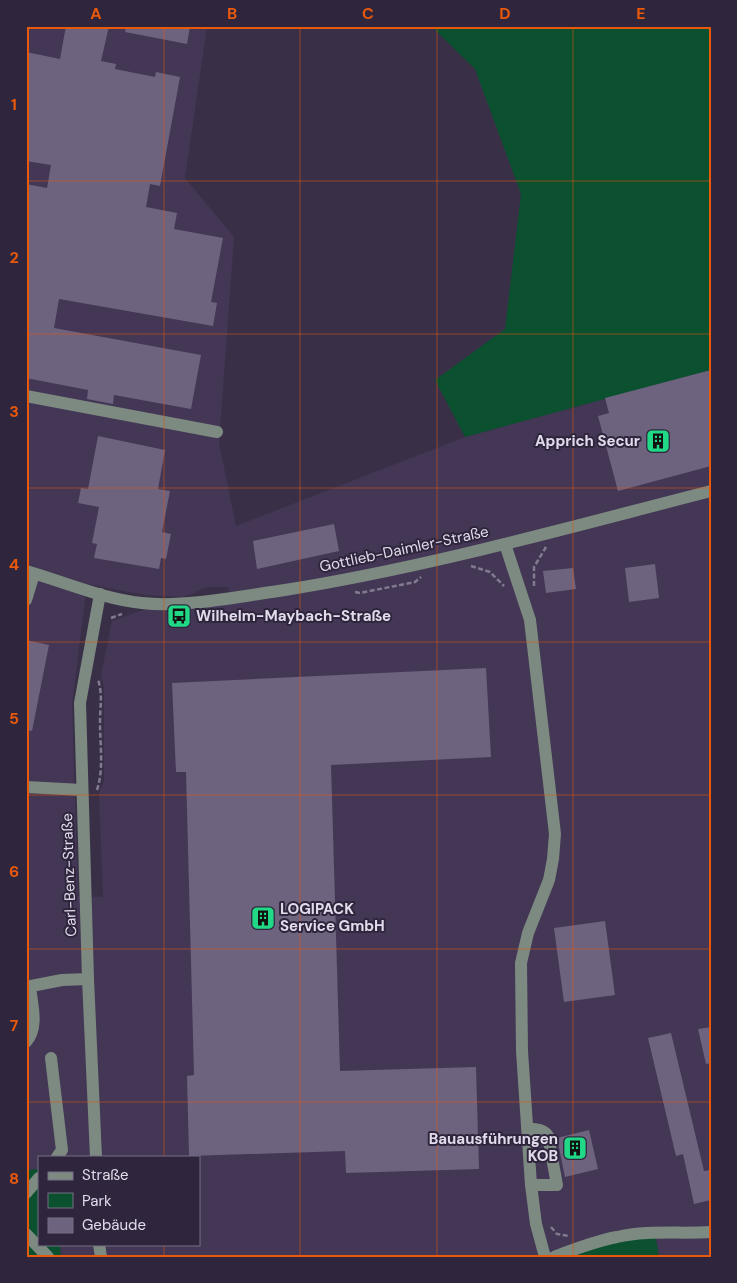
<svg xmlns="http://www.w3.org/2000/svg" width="737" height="1283" viewBox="0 0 737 1283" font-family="'DM Sans',sans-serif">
<rect width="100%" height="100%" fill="#393048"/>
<path fill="#433755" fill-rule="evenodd" d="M 26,26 L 207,26 L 185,178 L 234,237 L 219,443 L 236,526 L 465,437 L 711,370 L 711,1257 L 659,1257 L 655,1234 L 554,1257 L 61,1257 L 60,1244 L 199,1244 L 199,1157 L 39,1157 L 39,1169 L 26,1170 ZM 87,584 L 145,595 L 180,597 L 192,594 L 207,587 L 229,587 L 228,599 L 163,603 L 112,621 L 101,675 L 104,688 L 104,781 L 99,792 L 103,897 L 78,896 L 72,704 Z"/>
<path fill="#0b5130" d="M 431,26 L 711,26 L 711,370 L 465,437 L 435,380 L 505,329 L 521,194 L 475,69 Z
M 39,1169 L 39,1244 L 60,1244 L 61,1257 L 26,1257 L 26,1170 Z
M 655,1233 L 659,1257 L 554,1257 Z"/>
<path fill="#6d637e" d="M 66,26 L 109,26 L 101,61 L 116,64 L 115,69 L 155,77 L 156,72 L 180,77 L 160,186 L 150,184 L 146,207 L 177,213 L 174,229 L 223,238 L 211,302 L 217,303 L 213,326 L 59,299 L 54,328 L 201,355 L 191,409 L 114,395 L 113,404 L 87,399 L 88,390 L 26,378 L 26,184 L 47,188 L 51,165 L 26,161 L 26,52 L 60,59 Z
M 126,26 L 190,26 L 187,44 L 125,32 Z
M 711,370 L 711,466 L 618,491 L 598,416 L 609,413 L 605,398 Z
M 98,436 L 165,450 L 158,489 L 170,491 L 162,532 L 171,534 L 166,559 L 161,558 L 159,569 L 94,558 L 97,544 L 92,543 L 99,507 L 78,503 L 81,488 L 88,489 Z
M 334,524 L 339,551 L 257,569 L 253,541 Z
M 655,564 L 659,598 L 629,602 L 625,568 Z
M 573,568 L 576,589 L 546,593 L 543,571 Z
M 26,640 L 49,645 L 32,731 L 26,730 Z
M 486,668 L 491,757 L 331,765 L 340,1071 L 476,1067 L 479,1169 L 346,1173 L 345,1151 L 189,1156 L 187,1076 L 194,1075 L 186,772 L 176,772 L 172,683 Z
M 605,921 L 615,995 L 564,1002 L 554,928 Z
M 711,1027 L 711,1063 L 706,1064 L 698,1029 Z
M 671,1033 L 704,1171 L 711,1170 L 711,1200 L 694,1204 L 683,1154 L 676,1156 L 648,1038 Z
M 589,1130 L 598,1169 L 565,1177 L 557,1138 Z"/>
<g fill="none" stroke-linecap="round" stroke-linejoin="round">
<path stroke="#827b8f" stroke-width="2.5" stroke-dasharray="5 2.5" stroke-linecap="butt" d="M 471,566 L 490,572 L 504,586
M 534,586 L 534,567 L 546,547
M 355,592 L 360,593 L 415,582 L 421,577
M 111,618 L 122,614
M 97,790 C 104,768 100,745 100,723 C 100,705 103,697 98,679
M 551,1227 L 557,1234 L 569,1236"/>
<path stroke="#7d8a81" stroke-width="12" d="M 26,396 L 217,432
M 505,544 L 530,620 L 555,834 L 553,859 L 549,880 L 528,933 L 521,963 L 522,1051 L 531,1185 L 536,1224 L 545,1257
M 26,571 C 65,582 103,599 142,603 C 185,608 242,596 285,590 C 429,567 570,527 711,491
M 26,600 L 34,574
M 26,787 L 82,790
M 26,987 L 62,980 L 88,979
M 26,1042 C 39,1028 32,1005 30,987
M 51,1058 L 62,1150 L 57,1157
M 527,1128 C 534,1129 544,1129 548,1136 L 557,1185 L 531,1185
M 96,1157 L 88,979 L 80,703 L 100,594
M 26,1193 L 39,1178
M 26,1234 L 48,1257
M 99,1244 L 101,1257
M 554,1257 C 575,1249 595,1241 617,1237 C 647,1230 680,1234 711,1232"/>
</g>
<path fill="none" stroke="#e8590c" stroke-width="1" stroke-opacity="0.55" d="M 164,26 L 164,1157M 300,26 L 300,1257M 437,26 L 437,1257M 573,26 L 573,1257M 26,181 L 711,181M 26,334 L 711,334M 26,488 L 711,488M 26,642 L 711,642M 26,795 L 711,795M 26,949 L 711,949M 26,1102 L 711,1102M 164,1244 L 164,1257"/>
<defs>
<g id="building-square" transform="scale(1.25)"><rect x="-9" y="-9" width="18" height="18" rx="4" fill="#21d887" stroke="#2f263d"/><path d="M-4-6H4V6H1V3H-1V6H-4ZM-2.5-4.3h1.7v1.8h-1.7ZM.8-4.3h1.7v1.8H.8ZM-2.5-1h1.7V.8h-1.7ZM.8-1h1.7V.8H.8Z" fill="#111"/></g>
<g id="bus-square" transform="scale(1.25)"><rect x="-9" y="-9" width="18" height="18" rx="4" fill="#21d887" stroke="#2f263d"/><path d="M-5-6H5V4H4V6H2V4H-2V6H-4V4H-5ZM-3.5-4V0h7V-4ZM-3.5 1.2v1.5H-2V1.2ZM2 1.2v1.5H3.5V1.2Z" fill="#111"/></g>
</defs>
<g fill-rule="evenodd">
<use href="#building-square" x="658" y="441"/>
<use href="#bus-square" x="179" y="616"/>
<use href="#building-square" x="263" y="918"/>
<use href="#building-square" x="575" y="1148"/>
</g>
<g text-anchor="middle" stroke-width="4" stroke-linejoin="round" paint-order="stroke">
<g font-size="15" font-weight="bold" fill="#e1dbeb" stroke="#2f263d" text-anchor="end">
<text x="640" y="446">Apprich Secur</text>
<text x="196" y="621" text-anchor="start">Wilhelm-Maybach-Straße</text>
<text x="280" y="914" text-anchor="start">LOGIPACK<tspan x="280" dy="17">Service GmbH</tspan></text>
<text x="558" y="1144">Bauausführungen<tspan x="558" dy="17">KOB</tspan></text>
</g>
<g font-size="15" fill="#e1dbeb" stroke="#2f263d">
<text transform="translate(404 549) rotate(-12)" y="5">Gottlieb-Daimler-Straße</text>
<text transform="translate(69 875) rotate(-92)" y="5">Carl-Benz-Straße</text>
</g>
</g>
<rect width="737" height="1283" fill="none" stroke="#2f263d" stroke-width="55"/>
<rect x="38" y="1156" width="162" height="90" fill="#2f263d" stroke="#766e83"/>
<rect x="48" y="1172" width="25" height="8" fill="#7d8a81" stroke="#766e83"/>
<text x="82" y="1180" font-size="15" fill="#e1dbeb">Straße</text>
<rect x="48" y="1193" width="25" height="15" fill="#0b5130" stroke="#766e83"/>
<text x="82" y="1206" font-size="15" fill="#e1dbeb">Park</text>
<rect x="48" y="1218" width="25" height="15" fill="#6d637e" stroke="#766e83"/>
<text x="82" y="1230" font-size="15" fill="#e1dbeb">Gebäude</text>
<rect x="28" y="28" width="682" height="1228" fill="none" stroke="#e8590c" stroke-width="2"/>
<g font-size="16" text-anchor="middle" font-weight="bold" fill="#e8590c">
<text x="96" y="19">A</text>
<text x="232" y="19">B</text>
<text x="368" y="19">C</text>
<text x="505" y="19">D</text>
<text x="641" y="19">E</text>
<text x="14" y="110">1</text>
<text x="14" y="263">2</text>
<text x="14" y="417">3</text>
<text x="14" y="570">4</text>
<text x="14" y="724">5</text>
<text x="14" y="877">6</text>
<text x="14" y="1031">7</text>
<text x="14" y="1184">8</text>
</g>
</svg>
